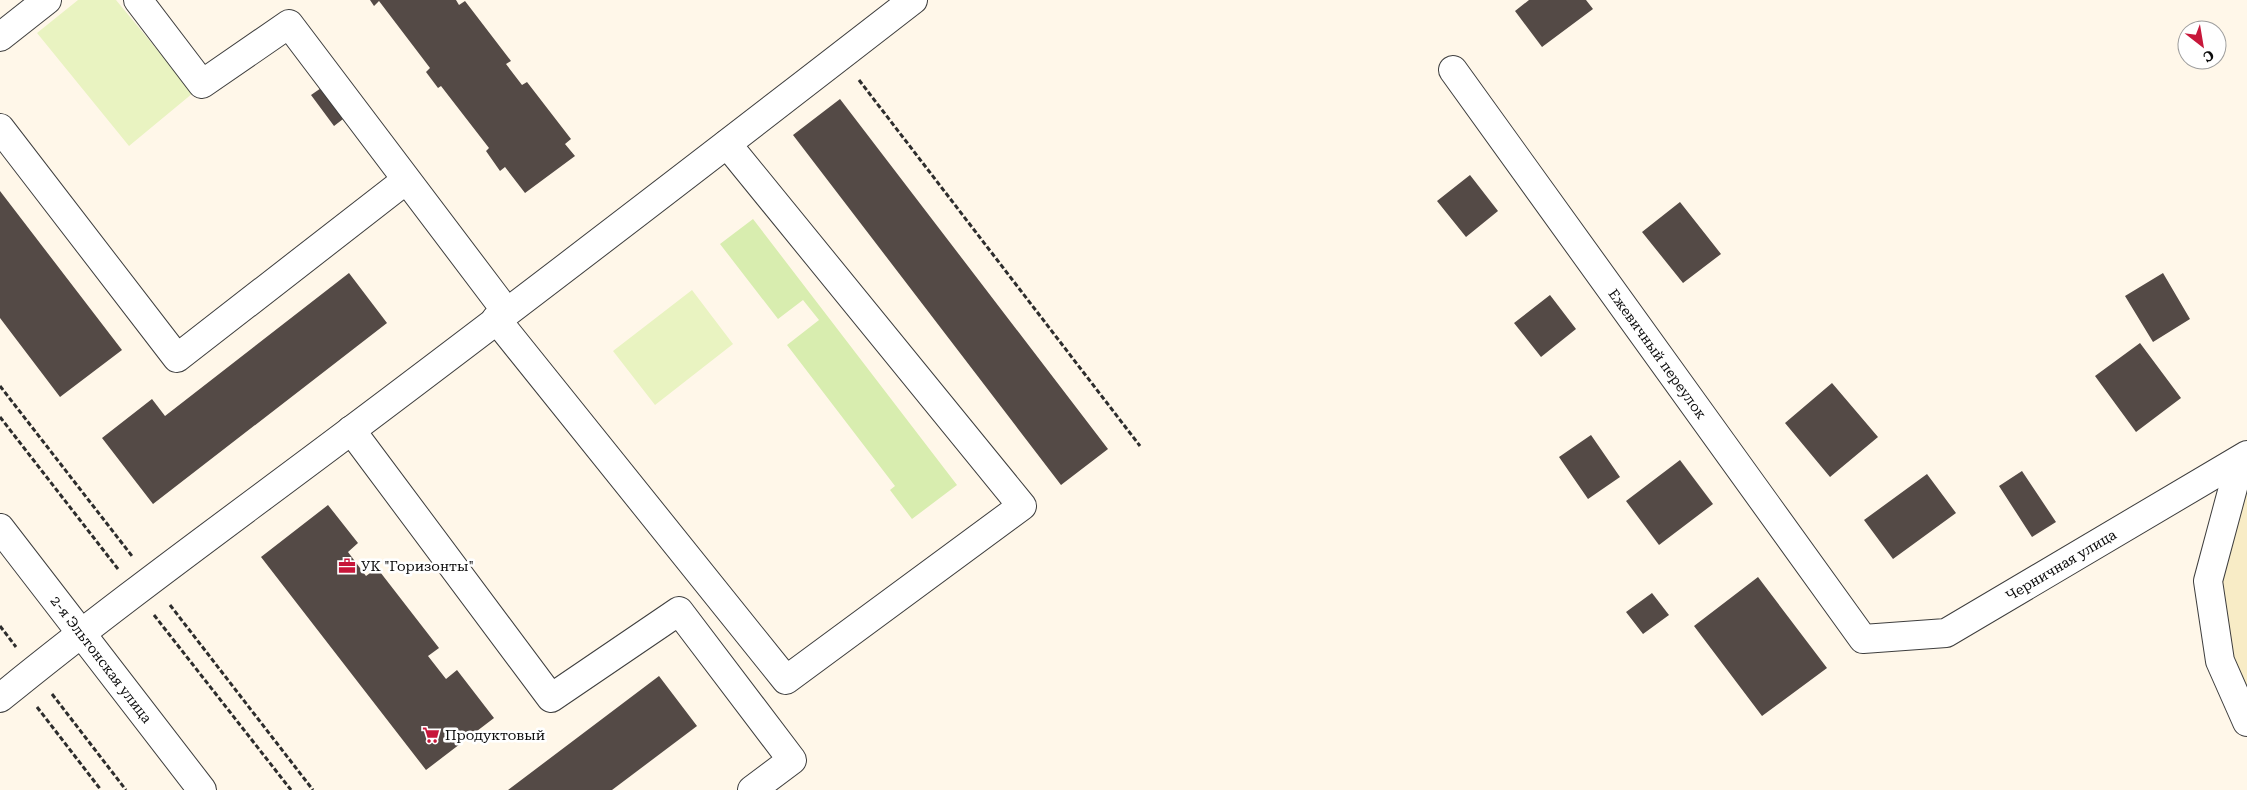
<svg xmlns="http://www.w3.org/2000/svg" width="2247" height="790" viewBox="0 0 2247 790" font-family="'Roboto Serif',serif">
<rect width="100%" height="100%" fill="#fff7e9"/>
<path fill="#f8ecc6" d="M 2247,493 L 2247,689 L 2233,667 L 2221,589 L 2245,495 Z"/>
<path fill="#d8edaf" d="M 753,219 L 957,485 L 912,519 L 890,490 L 895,486 L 787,345 L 819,320 L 803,300 L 778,319 L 720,244 Z"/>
<path fill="#e9f3c1" d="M 78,0 L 116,0 L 193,93 L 129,146 L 37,33 Z
M 692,290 L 733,344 L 655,405 L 613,351 Z"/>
<path fill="#544a46" d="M 370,0 L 456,0 L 459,5 L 465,1 L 511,61 L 506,64 L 522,85 L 527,82 L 571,139 L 565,144 L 575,156 L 525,193 L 505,167 L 500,171 L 486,151 L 489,148 L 441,86 L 438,88 L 426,72 L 430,68 L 379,1 L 374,6 Z
M 1529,0 L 1586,0 L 1593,9 L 1542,47 L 1515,11 Z
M 324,86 L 347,116 L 334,126 L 311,95 Z
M 840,99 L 1108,449 L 1061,485 L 793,135 Z
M 1470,175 L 1498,211 L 1466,237 L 1437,201 Z
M 0,191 L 122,350 L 60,397 L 0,318 Z
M 1680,202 L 1721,254 L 1683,283 L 1642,232 Z
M 349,273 L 387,323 L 153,504 L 102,438 L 152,399 L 165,416 Z
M 2163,273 L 2190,319 L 2153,342 L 2125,296 Z
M 1550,295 L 1576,329 L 1541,357 L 1514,323 Z
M 2140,343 L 2181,398 L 2136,432 L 2095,376 Z
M 1832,383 L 1878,437 L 1830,477 L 1785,423 Z
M 1591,435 L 1620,477 L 1588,499 L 1559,457 Z
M 1680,460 L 1713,504 L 1659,545 L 1626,501 Z
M 2022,471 L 2056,522 L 2032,537 L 1999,486 Z
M 1927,474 L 1956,513 L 1893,559 L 1864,520 Z
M 328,505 L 358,543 L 348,552 L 366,576 L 377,568 L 439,648 L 428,656 L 446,679 L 457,670 L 494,718 L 426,770 L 261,557 Z
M 1758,577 L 1827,668 L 1762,716 L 1694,626 Z
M 1652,593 L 1669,615 L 1643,634 L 1626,612 Z
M 659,676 L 697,726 L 612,790 L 508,790 Z"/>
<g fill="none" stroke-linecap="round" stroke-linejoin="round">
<g stroke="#3e3e3e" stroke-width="30">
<g id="minor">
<path d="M 138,0 L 202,84 L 289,24 L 506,311"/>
<path d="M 0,37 L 47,0"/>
<path id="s1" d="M 1453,70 L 1863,639 L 1946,633 L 2247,455"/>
<path d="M 0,128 L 177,358 L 406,180"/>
<path d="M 496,319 L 786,680 L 1022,506 L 727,144"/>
<path d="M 351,430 L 551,698 L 679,611 L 792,760 L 752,790"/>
<path d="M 2247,463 L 2234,484 L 2208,581 L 2220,661 L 2247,722"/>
<path id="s2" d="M 0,528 L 202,790"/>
<path d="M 0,698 C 114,605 232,520 349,432 C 538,290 726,145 913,0"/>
</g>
</g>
<path stroke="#2d2d2d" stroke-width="3" stroke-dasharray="5 2.5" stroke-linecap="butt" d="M 859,80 L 1140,446
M 0,386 L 132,556
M 0,417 L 118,569
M 170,605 L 313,790
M 154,615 L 291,790
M 0,626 L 16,647
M 52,694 L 126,790
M 37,707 L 101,790"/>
<use href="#minor" stroke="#fff" stroke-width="28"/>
</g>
<defs>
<g id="office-bare" transform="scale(1.35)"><path d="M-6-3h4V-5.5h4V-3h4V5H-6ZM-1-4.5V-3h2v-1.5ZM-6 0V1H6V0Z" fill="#c7173a" stroke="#fff" stroke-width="2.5" paint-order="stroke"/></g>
<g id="supermarket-bare" transform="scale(1.35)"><path d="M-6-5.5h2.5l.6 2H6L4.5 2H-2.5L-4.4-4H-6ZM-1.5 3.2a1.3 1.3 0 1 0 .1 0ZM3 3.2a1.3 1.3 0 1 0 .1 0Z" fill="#c7173a" stroke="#fff" stroke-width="2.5" paint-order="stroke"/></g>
</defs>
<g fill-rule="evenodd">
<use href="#office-bare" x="347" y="566"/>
<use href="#supermarket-bare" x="431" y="735"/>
</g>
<g text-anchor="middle" stroke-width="5" stroke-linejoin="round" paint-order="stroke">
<g font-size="14" fill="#0b0b0b" stroke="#fff">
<text dy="5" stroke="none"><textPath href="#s1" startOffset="350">Ежевичный переулок</textPath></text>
<text dy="5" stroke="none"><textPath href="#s1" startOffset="918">Черничная улица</textPath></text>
<text dy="5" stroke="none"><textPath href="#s2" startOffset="166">2-я Эльтонская улица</textPath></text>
</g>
<g font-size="14" fill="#0b0b0b" stroke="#fff" text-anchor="start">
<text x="361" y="571">УК "Горизонты"</text>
<text x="445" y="740">Продуктовый</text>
</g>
</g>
<g transform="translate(2202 45) rotate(149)"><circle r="24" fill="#ffffff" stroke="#9d9d9d"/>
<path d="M0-4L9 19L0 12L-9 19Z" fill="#c7173a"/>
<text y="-8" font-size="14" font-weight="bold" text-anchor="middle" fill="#0b0b0b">С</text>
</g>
</svg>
